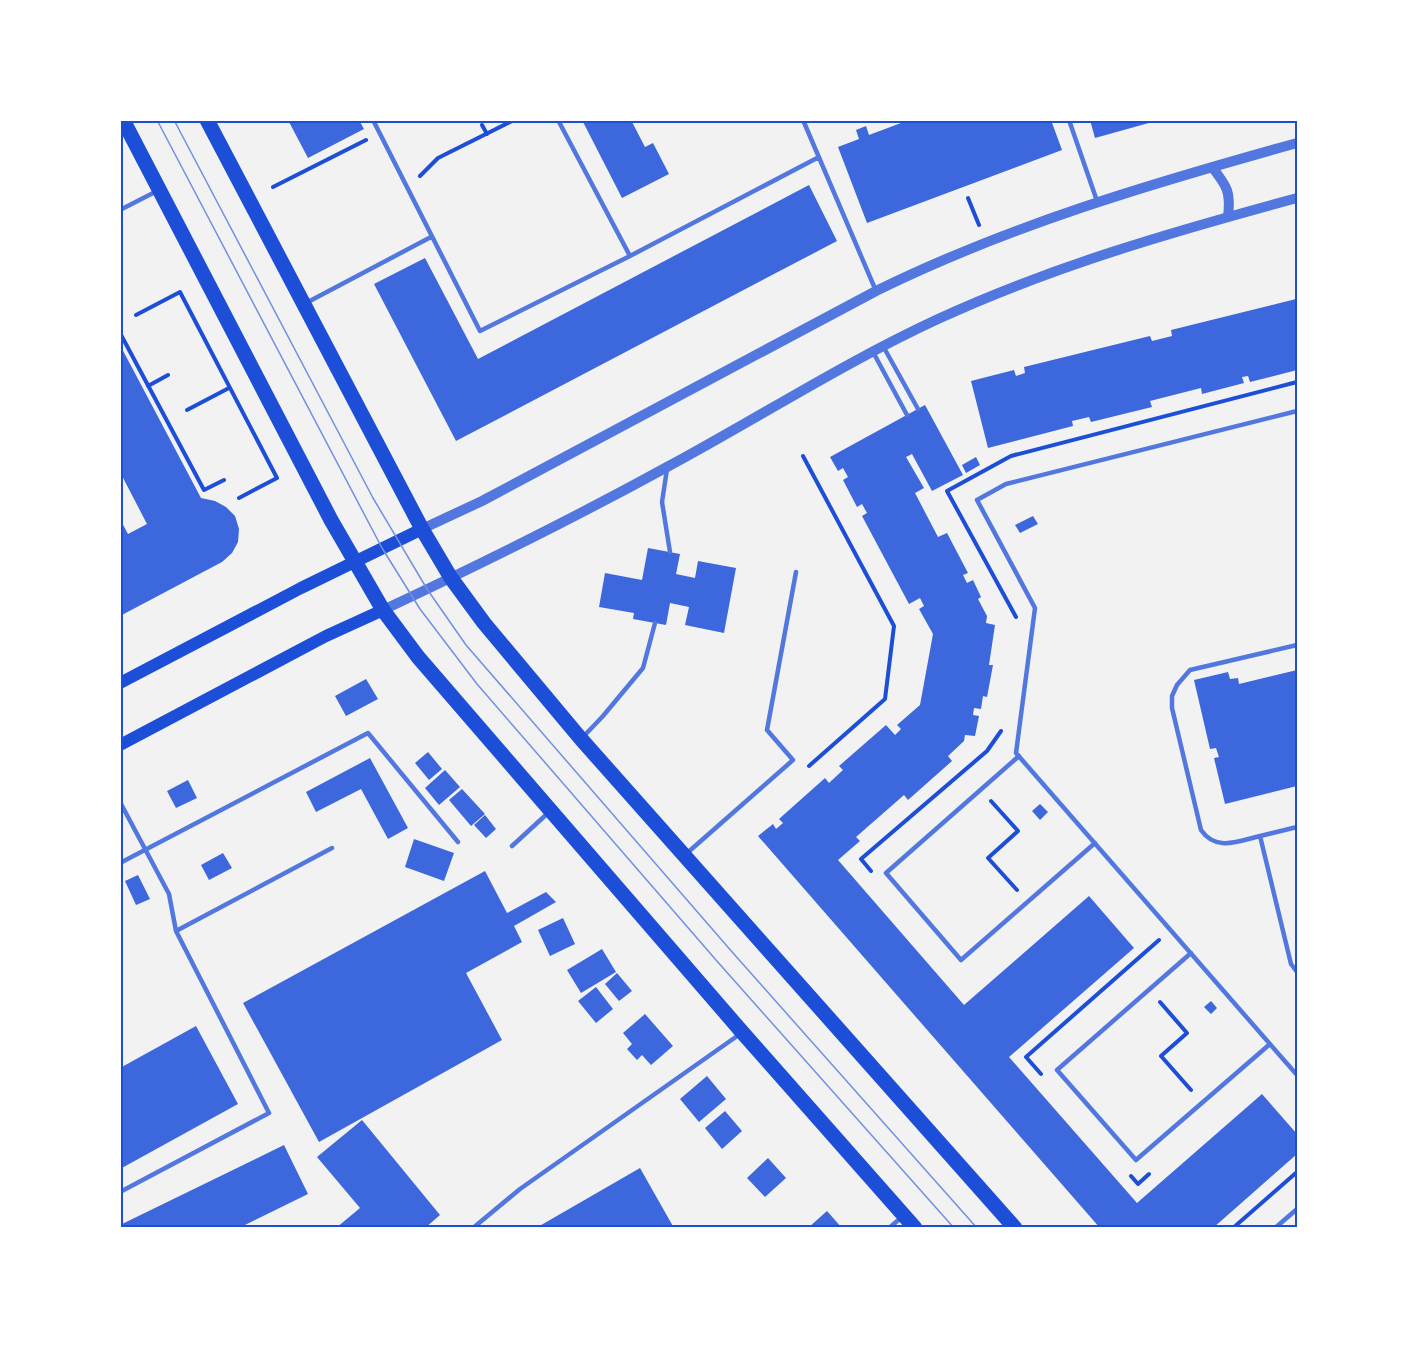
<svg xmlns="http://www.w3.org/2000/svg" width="1417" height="1348" viewBox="0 0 1417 1348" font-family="'Noto Sans',sans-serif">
<rect width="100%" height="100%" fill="#f2f2f2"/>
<path fill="#3d67dc" d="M 288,120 L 359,120 L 364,129 L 308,158 Z
M 582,120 L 631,120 L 645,147 L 653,143 L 669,174 L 622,198 Z
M 909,120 L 1051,120 L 1062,150 L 867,223 L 838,147 L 859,139 L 856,130 L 866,126 L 869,135 Z
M 1090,120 L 1156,120 L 1156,121 L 1095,138 Z
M 809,185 L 837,241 L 456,441 L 374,284 L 425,258 L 478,359 Z
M 1296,299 L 1297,370 L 1250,382 L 1248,376 L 1242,377 L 1244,383 L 1202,394 L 1201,388 L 1150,401 L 1152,407 L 1091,422 L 1089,417 L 1072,421 L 1073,426 L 988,448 L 971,381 L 1014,370 L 1016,376 L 1025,373 L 1024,367 L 1150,336 L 1152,341 L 1172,336 L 1171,330 Z
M 120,345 L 201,498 L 215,501 L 226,507 L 235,516 L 239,529 L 238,542 L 232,553 L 222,562 L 120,616 L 120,519 L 128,534 L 147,524 L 120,472 Z
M 925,405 L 963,475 L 932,491 L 912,454 L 906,457 L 924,488 L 915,493 L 938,537 L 947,533 L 968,573 L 963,575 L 967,583 L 973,580 L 981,597 L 978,599 L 987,616 L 986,623 L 995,625 L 989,665 L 993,665 L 987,697 L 983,696 L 981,709 L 974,708 L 973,715 L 979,716 L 975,736 L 965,735 L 964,741 L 948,756 L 952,761 L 908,800 L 904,795 L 856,837 L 860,841 L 838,860 L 964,1005 L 1089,896 L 1134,948 L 1009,1057 L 1137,1203 L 1262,1094 L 1297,1134 L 1297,1154 L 1213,1228 L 1100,1228 L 758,836 L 773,824 L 776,829 L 783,823 L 779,819 L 825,778 L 829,783 L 843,770 L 839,766 L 886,725 L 895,735 L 901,729 L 897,725 L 920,705 L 933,634 L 919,609 L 924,606 L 920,598 L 909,604 L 862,516 L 867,513 L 862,504 L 857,507 L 843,480 L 848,477 L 843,468 L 838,471 L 830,457 Z
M 976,457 L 980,465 L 966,473 L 962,465 Z
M 1033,516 L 1038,524 L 1020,533 L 1015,525 Z
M 648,548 L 680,554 L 676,574 L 695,578 L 698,561 L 736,568 L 724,633 L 685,625 L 689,607 L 670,603 L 666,625 L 633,619 L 634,613 L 599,607 L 605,573 L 642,580 Z
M 1297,670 L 1297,786 L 1225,804 L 1214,758 L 1219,757 L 1216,748 L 1210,749 L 1194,680 L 1228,672 L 1230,679 L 1238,678 L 1239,684 Z
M 366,679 L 378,699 L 346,716 L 335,696 Z
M 428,752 L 442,769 L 429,780 L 415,763 Z
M 370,758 L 408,828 L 388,839 L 361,789 L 316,812 L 306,792 Z
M 445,770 L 460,787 L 439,805 L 425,788 Z
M 188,780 L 197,798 L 176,808 L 167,791 Z
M 462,789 L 485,814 L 471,826 L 449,800 Z
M 1040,804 L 1048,812 L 1040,820 L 1032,811 Z
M 485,815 L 496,829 L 486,838 L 474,825 Z
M 414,839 L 454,853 L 444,881 L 405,867 Z
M 223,853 L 232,868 L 209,880 L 201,865 Z
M 485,871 L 507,913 L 546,892 L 556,902 L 514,926 L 522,942 L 466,973 L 502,1040 L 319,1142 L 243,1003 Z
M 138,875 L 150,899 L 136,905 L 125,881 Z
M 563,918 L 575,944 L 550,956 L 538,930 Z
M 602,949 L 616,972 L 581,993 L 567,970 Z
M 617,973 L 632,991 L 619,1001 L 605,984 Z
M 596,987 L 613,1009 L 596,1023 L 578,1001 Z
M 1211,1001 L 1217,1008 L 1211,1014 L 1204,1007 Z
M 645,1014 L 673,1046 L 651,1065 L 642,1055 L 637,1060 L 627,1049 L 632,1044 L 623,1033 Z
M 196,1026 L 238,1104 L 120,1169 L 120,1068 Z
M 707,1076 L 726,1099 L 699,1122 L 680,1099 Z
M 725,1111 L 742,1131 L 722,1149 L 705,1128 Z
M 362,1120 L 440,1215 L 425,1228 L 336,1228 L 360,1208 L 317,1157 Z
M 284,1145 L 308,1194 L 239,1228 L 120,1228 L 120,1225 Z
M 768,1158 L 786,1178 L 765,1197 L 747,1178 Z
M 640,1168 L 674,1228 L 536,1228 Z
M 827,1211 L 842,1228 L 808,1228 Z"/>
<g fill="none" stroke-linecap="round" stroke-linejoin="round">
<path stroke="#1d4ed8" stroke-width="4" d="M 482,125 L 487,134
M 420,176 L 438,158 L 514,120
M 273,187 L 366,140
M 968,198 L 979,225
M 136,315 L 180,292 L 277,478 L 239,498
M 120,333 L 204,490 L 224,480
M 148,386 L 168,375
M 187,410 L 229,388
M 803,456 L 894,626 L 885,699 L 809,766
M 1016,617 L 947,491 L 1011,456 L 1297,382
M 991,801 L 1018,831 L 988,858 L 1017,890
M 871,871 L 861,859 L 987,751 L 1001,731
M 1160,1002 L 1187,1033 L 1161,1056 L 1191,1090
M 1041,1074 L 1026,1057 L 1159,940
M 1131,1176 L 1138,1184 L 1149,1174
M 1233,1228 L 1297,1172"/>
<path stroke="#5277de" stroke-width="4.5" d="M 373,120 L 480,331 L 630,256 L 819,157
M 558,120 L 630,256
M 803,120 L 876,291
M 1069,120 L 1097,201
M 120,210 L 157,191
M 306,303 L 431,237
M 883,346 L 918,409
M 873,352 L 907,415
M 1297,411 L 1006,484 L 977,500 L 1035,608 L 1016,753 L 1297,1075
M 667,469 L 662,502 L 670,552
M 1297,645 L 1190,670 L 1177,685 L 1172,696 L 1172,708 L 1201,830 C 1216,852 1239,841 1260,836 L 1291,964 L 1297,972
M 583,737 L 603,716 L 643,668 L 655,623
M 1019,756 L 886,873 L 961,960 L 1095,843
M 120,802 L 169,894 L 176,931 L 269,1113 L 120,1192
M 1260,836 L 1297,827
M 512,846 L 548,813
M 686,854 L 793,760 L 767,730 L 796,572
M 120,863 L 368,733 L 458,842
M 176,931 L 332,848
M 1191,953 L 1057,1070 L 1136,1160 L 1270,1044
M 473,1228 L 520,1189 L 740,1034
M 889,1228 L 902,1217
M 1275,1228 L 1297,1209"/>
<path stroke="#5277de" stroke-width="10" d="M 1212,167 C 1227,186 1231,192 1228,217
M 422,529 L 482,501 L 876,291 C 1010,225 1153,183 1297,143
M 383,610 C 479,565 574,518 667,467 C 758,418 845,362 938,319 C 1053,266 1175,231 1297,198"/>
<path stroke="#1d4ed8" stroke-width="12" d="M 120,683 L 301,588 L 422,529
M 120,745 L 326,636 L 383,610"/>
<path stroke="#1d4ed8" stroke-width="15" d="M 123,120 L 331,520 L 383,610 L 418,657 L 742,1032 L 915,1228
M 207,120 L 422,529 L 451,578 L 484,623 L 581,739 L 1015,1228"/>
<path stroke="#7290e2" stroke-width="1.5" d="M 157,120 L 382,548 L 420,609 L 477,684 L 716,960 L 954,1228
M 174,120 L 373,498 L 427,589 L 466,645 L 733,953 L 977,1228"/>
</g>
<rect width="1417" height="1348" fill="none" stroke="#ffffff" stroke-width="243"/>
<rect x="122" y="122" width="1174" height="1104" fill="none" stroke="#1d4ed8" stroke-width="2"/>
</svg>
